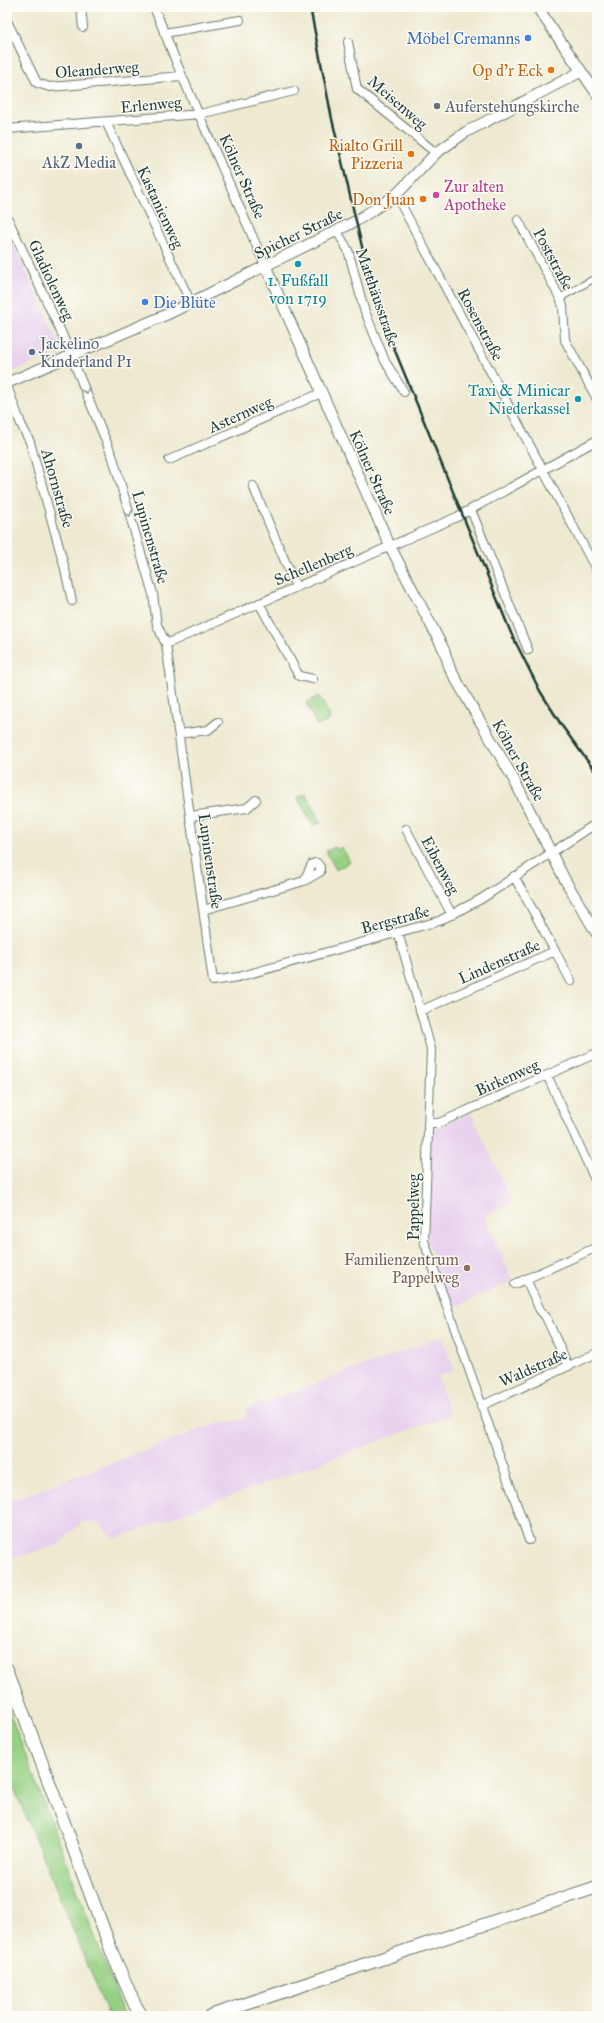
<svg xmlns="http://www.w3.org/2000/svg" width="604" height="2023" viewBox="0 0 604 2023" font-family="'IM FELL Great Primer',serif">
<rect width="100%" height="100%" fill="#fdfcf7"/>
<filter id="ink" filterUnits="userSpaceOnUse"><feTurbulence type="fractalNoise" baseFrequency=".025" numOctaves="2"/><feDisplacementMap in="SourceGraphic" scale="8" xChannelSelector="R" yChannelSelector="G"/><feConvolveMatrix kernelMatrix="1 2 1 2 8 2 1 2 1" color-interpolation-filters="sRGB"/></filter>
<filter id="wash" filterUnits="userSpaceOnUse"><feTurbulence type="fractalNoise" baseFrequency=".012" numOctaves="4" result="noise"/><feDisplacementMap in="SourceGraphic" scale="16" xChannelSelector="R" yChannelSelector="G"/><feGaussianBlur stdDeviation="0.9" result="paint"/><feColorMatrix in="noise" values="0 0 0 0 0 0 0 0 0 0 0 0 0 0 0 0 0 1.4 0 .05"/><feComposite in="paint" operator="in"/></filter>
<g filter="url(#wash)">
<rect width="100%" height="100%" fill="#eee9d0"/>
<path fill="#e8d2ee" d="M 7,230 L 62,350 L 7,374 Z
M 471,1112 L 512,1203 L 484,1216 L 513,1281 L 451,1309 L 427,1241 L 431,1131 Z
M 442,1337 L 454,1370 L 437,1376 L 450,1415 L 114,1539 L 101,1525 L 92,1522 L 82,1522 L 58,1545 L 18,1557 L 7,1557 L 7,1502 L 218,1423 L 241,1420 L 246,1415 L 247,1409 Z"/>
<path fill="#96d083" stroke="#5a865c" d="M 319,696 L 330,716 L 329,721 L 317,726 L 306,703 Z
M 305,793 L 321,822 L 313,826 L 297,797 Z
M 335,847 L 337,850 L 342,847 L 350,862 L 336,870 L 326,851 Z
M 7,1706 L 123,2011 L 123,2016 L 109,2016 L 7,1771 Z"/>
</g>
<g filter="url(#ink)">
<g fill="none" stroke-linecap="round" stroke-linejoin="round">
<g stroke="#67796b" stroke-width="8">
<path id="pedestrian" d="M 560,298 L 597,277"/>
</g>
<g stroke="#67796b" stroke-width="10">
<path id="minor" d="M 81,7 L 83,27
M 154,7 L 182,76 L 265,265
M 7,21 L 37,83 L 50,87 L 182,76
M 164,33 L 240,20
M 348,42 L 357,89 L 436,153
M 106,122 L 191,303
M 7,129 L 200,114 L 294,91
M 396,195 L 597,571
M 7,217 L 62,334 L 113,458 L 153,594 L 157,625 L 166,644 L 213,981 L 238,977 L 439,921 L 481,899 L 597,823
M 518,220 L 560,298 L 563,306 L 565,340 L 597,399
M 337,231 L 348,250 L 364,309 L 385,361 L 404,392
M 7,386 L 21,424 L 30,442 L 64,565 L 72,601
M 169,460 L 321,393
M 253,486 L 296,587
M 471,510 L 528,650
M 259,603 L 299,676 L 313,679
M 166,644 L 457,517 L 597,440
M 179,734 L 208,730 L 218,722
M 191,816 L 247,808 L 256,800
M 406,829 L 452,915
M 203,910 L 304,881 L 320,872 L 320,867 L 317,863 L 312,864 L 304,881
M 398,932 L 431,1049 L 424,1241 L 529,1540
M 555,951 L 571,981
M 420,1011 L 555,951 L 514,876
M 547,1075 L 597,1184
M 428,1123 L 439,1123 L 597,1053
M 526,1279 L 540,1310 L 546,1317 L 568,1366
M 515,1284 L 597,1247
M 481,1406 L 597,1353"/>
</g>
<g stroke="#67796b" stroke-width="12">
<path id="tertiary" d="M 537,7 L 597,94
M 265,265 L 390,546 L 444,650 L 450,669 L 513,778 L 565,880 L 597,934
M 7,383 L 168,314 L 356,221 L 396,195 L 436,153 L 466,132 L 580,72"/>
</g>
<g stroke="#67796b" stroke-width="14">
<path id="secondary" d="M 7,1669 L 113,1955 L 135,2005 L 142,2016
M 210,2016 L 597,1887"/>
</g>
<use href="#pedestrian" stroke="#fff" stroke-width="6"/>
<use href="#minor" stroke="#fff" stroke-width="8"/>
<use href="#tertiary" stroke="#fff" stroke-width="10"/>
<use href="#secondary" stroke="#fff" stroke-width="12"/>
<path stroke="#1f3d34" stroke-width="2.5" d="M 310,7 L 332,119 L 375,302 L 511,633 L 540,691 L 562,726 L 597,774"/>
</g>
<defs><path id="oneway-chevron" d="M-2-3.5L2.5 0L-2 3.5" fill="none" stroke-width="1.6" stroke-linecap="round" stroke-linejoin="round"/></defs>
<g stroke="#8f9e9a">
<use href="#oneway-chevron" transform="translate(86 391) rotate(67)"/>
<use href="#oneway-chevron" transform="translate(129 514) rotate(74)"/>
</g>
</g>
<g fill="#3f7fe0" stroke="#fdfcf7" stroke-width="1.5">
<circle cx="528" cy="38" r="4"/>
<circle cx="145" cy="302" r="4"/>
</g>
<g fill="#e8710a" stroke="#fdfcf7" stroke-width="1.5">
<circle cx="551" cy="70" r="4"/>
<circle cx="411" cy="154" r="4"/>
<circle cx="423" cy="199" r="4"/>
</g>
<circle fill="#6b7280" stroke="#fdfcf7" stroke-width="1.5" cx="437" cy="106" r="4"/>
<g fill="#5c6f8a" stroke="#fdfcf7" stroke-width="1.5">
<circle cx="79" cy="146" r="4"/>
<circle cx="32" cy="352" r="4"/>
</g>
<circle fill="#d1479c" stroke="#fdfcf7" stroke-width="1.5" cx="436" cy="195" r="4"/>
<g fill="#0f9aa8" stroke="#fdfcf7" stroke-width="1.5">
<circle cx="298" cy="264" r="4"/>
<circle cx="578" cy="399" r="4"/>
</g>
<circle fill="#8d6e63" stroke="#fdfcf7" stroke-width="1.5" cx="467" cy="1268" r="4"/>
<g text-anchor="middle" stroke-width="3" stroke-linejoin="round" paint-order="stroke">
<g font-size="16" fill="#366cbe" stroke="#fdfcf7" text-anchor="end">
<text x="520" y="44">Möbel Cremanns</text>
<text x="153" y="308" text-anchor="start">Die Blüte</text>
</g>
<g font-size="16" fill="#1f3d34" stroke="#fdfcf7">
<text transform="translate(97 69) rotate(-4)" y="6">Oleanderweg</text>
<text transform="translate(398 102) rotate(41)" y="6">Meisenweg</text>
<text transform="translate(151 104) rotate(-5)" y="6">Erlenweg</text>
<text transform="translate(243 176) rotate(66)" y="6">Kölner Straße</text>
<text transform="translate(161 207) rotate(65)" y="6">Kastanienweg</text>
<text transform="translate(298 233) rotate(-26)" y="6">Spicher Straße</text>
<text transform="translate(554 259) rotate(62)" y="6">Poststraße</text>
<text transform="translate(52 280) rotate(65)" y="6">Gladiolenweg</text>
<text transform="translate(378 297) rotate(71)" y="6">Matthäusstraße</text>
<text transform="translate(481 324) rotate(62)" y="6">Rosenstraße</text>
<text transform="translate(240 414) rotate(-24)" y="6">Asternweg</text>
<text transform="translate(373 472) rotate(66)" y="6">Kölner Straße</text>
<text transform="translate(58 488) rotate(74)" y="6">Ahornstraße</text>
<text transform="translate(151 537) rotate(74)" y="6">Lupinenstraße</text>
<text transform="translate(313 564) rotate(-23)" y="6">Schellenberg</text>
<text transform="translate(519 760) rotate(61)" y="6">Kölner Straße</text>
<text transform="translate(211 861) rotate(82)" y="6">Lupinenstraße</text>
<text transform="translate(441 865) rotate(62)" y="6">Eibenweg</text>
<text transform="translate(395 919) rotate(-15)" y="6">Bergstraße</text>
<text transform="translate(499 961) rotate(-24)" y="6">Lindenstraße</text>
<text transform="translate(507 1077) rotate(-24)" y="6">Birkenweg</text>
<text transform="translate(413 1207) rotate(-90)" y="6">Pappelweg</text>
<text transform="translate(533 1367) rotate(-24)" y="6">Waldstraße</text>
</g>
<g font-size="16" fill="#c56008" stroke="#fdfcf7" text-anchor="end">
<text x="543" y="76">Op d'r Eck</text>
<text x="403" y="151">Rialto Grill<tspan x="403" dy="18">Pizzeria</tspan></text>
<text x="415" y="205">Don Juan</text>
</g>
<g font-size="16" fill="#5b616d" stroke="#fdfcf7" text-anchor="start">
<text x="445" y="112">Auferstehungskirche</text>
</g>
<g font-size="16" fill="#4e5e75" stroke="#fdfcf7">
<text x="79" y="168">AkZ Media</text>
<text x="40" y="349" text-anchor="start">Jackelino<tspan x="40" dy="18">Kinderland P1</tspan></text>
</g>
<g font-size="16" fill="#b23c85" stroke="#fdfcf7" text-anchor="start">
<text x="444" y="192">Zur alten<tspan x="444" dy="18">Apotheke</tspan></text>
</g>
<g font-size="16" fill="#0d838f" stroke="#fdfcf7">
<text x="298" y="286">1. Fußfall<tspan x="298" dy="18">von 1719</tspan></text>
<text x="570" y="396" text-anchor="end">Taxi &amp; Minicar<tspan x="570" dy="18">Niederkassel</tspan></text>
</g>
<g font-size="16" fill="#785e54" stroke="#fdfcf7" text-anchor="end">
<text x="459" y="1265">Familienzentrum<tspan x="459" dy="18">Pappelweg</tspan></text>
</g>
</g>
<rect width="604" height="2023" fill="none" stroke="#fdfcf7" stroke-width="24"/>
</svg>
